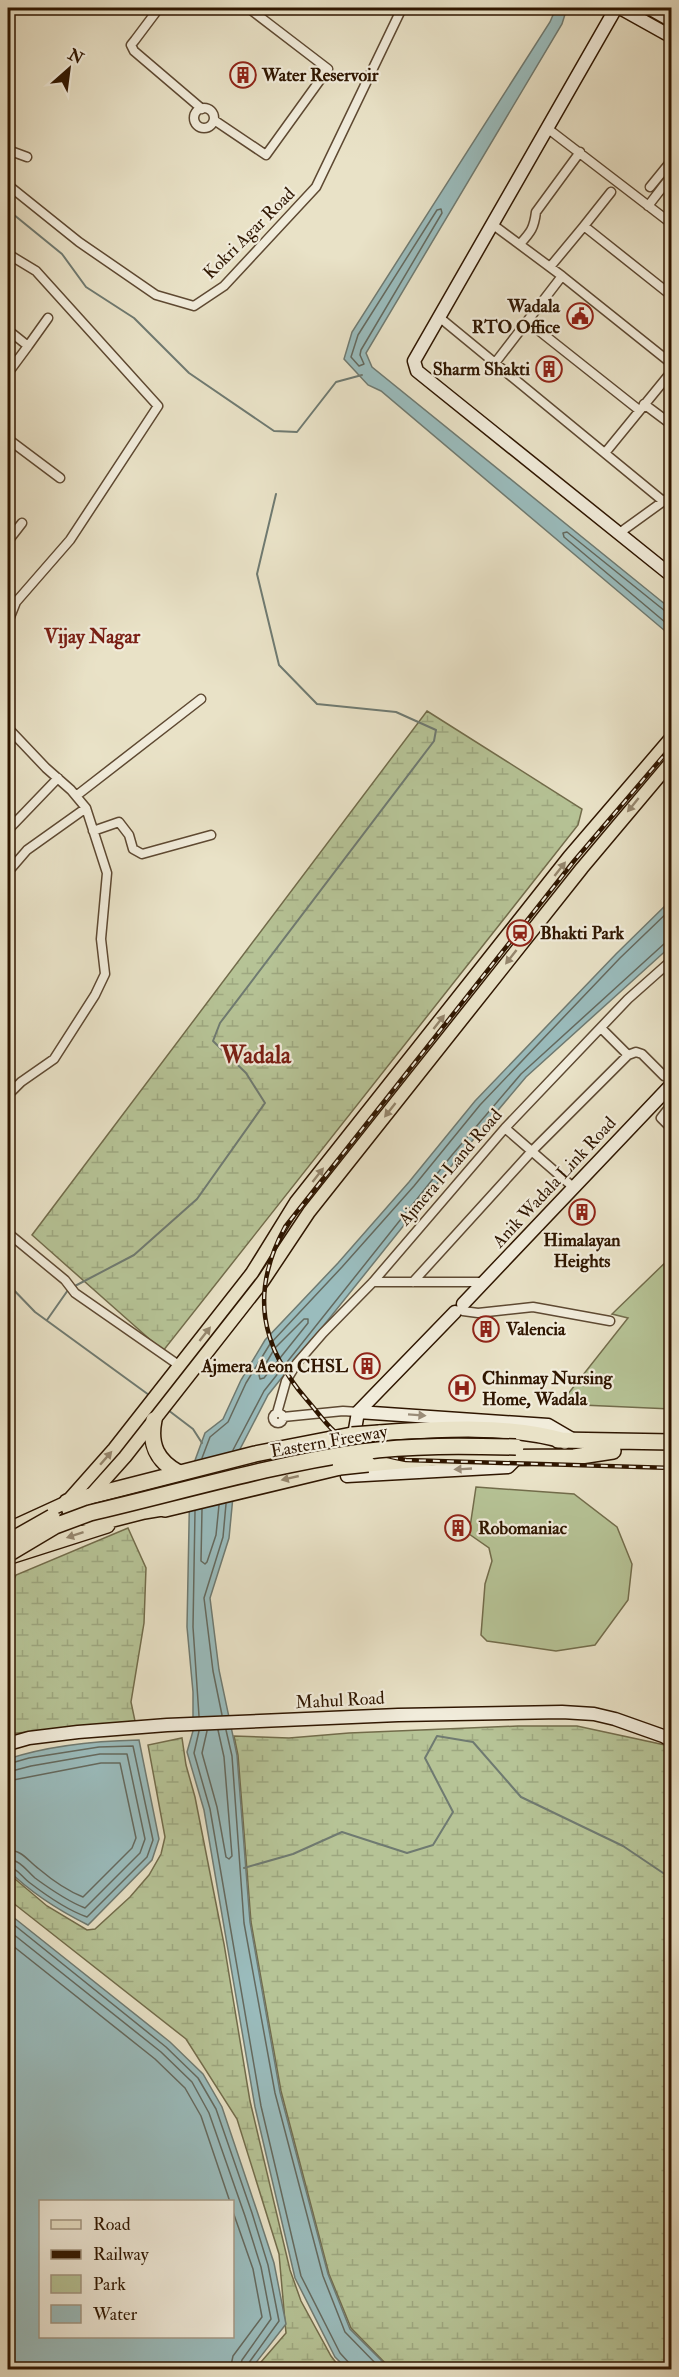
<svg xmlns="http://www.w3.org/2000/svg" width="679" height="2377" viewBox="0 0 679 2377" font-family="'IM FELL Double Pica',serif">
<defs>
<pattern id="wetland-marsh" width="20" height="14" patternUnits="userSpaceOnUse" patternTransform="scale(1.5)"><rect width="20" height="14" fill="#b6c396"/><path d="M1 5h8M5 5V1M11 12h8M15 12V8" fill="none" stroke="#9da780"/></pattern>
</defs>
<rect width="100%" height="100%" fill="#e9e2c7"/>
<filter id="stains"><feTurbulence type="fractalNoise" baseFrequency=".00333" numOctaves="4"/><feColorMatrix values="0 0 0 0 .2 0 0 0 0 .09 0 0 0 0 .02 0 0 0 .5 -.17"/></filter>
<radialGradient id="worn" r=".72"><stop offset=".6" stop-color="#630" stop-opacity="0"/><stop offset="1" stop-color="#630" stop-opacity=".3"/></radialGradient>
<path fill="#b6c396" stroke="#726c4b" stroke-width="1.5" d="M 671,1257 L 671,1409 L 560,1404 L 628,1318 L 612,1314 Z
M 476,1487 L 574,1494 L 617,1527 L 632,1564 L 628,1600 L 595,1645 L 556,1651 L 487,1641 L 481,1635 L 485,1584 L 492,1561 L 489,1548 L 469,1534 Z"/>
<path fill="url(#wetland-marsh)" stroke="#726c4b" stroke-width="1.5" d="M 427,711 L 582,809 L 578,825 L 163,1351 L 32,1235 Z
M 128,1528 L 146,1568 L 144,1623 L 131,1702 L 135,1721 L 8,1734 L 8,1593 L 16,1575 Z
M 518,1726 L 577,1726 L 665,1745 L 671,1751 L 671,2369 L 391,2369 L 351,2328 L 329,2274 L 281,2091 L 251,1922 L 238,1755 L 234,1736 L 289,1738 L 349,1733 Z
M 182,1738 L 186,1765 L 195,1797 L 224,1944 L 250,2101 L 290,2270 L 301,2301 L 331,2356 L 341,2369 L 255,2369 L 286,2333 L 279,2254 L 237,2119 L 186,2039 L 8,1899 L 8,1873 L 47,1906 L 87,1930 L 95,1929 L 130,1897 L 149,1875 L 161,1854 L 165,1837 L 148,1745 Z"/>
<path fill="#9abcbd" stroke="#6f7a71" stroke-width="1.5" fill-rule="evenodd" d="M 556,8 L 567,8 L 562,24 L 366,353 L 372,367 L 671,609 L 671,636 L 381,391 L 368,385 L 344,359 L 352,332 L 550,22 Z
M 671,900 L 671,946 L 526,1077 L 457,1159 L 268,1395 L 237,1455 L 229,1538 L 210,1598 L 219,1670 L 237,1755 L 250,1922 L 280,2092 L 328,2274 L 350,2329 L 390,2369 L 347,2369 L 335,2357 L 295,2278 L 255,2107 L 204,1810 L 187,1752 L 193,1731 L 193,1692 L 187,1627 L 190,1474 L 205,1433 L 223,1419 L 241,1380 L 265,1340 L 338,1263 L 409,1182 L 475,1101 L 616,954 Z
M 139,1740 L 159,1839 L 152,1860 L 88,1925 C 58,1910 32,1894 8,1870 L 8,1759 C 50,1745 95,1741 139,1740 Z
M 8,1913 L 170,2042 L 203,2074 L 222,2107 L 257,2211 L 274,2263 L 286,2324 L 251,2369 L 8,2369 ZM 40,2202 L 232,2202 L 232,2336 L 40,2336 Z"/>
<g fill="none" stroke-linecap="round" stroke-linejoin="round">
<path stroke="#64695e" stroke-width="1.5" d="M 441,209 L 442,213 L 361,350 L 360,355 L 364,364 L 359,366 L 351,357 L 358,335 L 437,210 Z
M 672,613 L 665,611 L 567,532 L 563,533 L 564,537 L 672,628
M 304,1319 L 308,1319 L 308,1323 L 264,1378 L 260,1379 L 259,1375 L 275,1348 Z
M 233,1450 L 264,1391 L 452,1155 L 521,1074 L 665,943 L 672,942
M 202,1458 L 210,1437 L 228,1422 L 246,1383 L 270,1344 L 342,1267 L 414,1186 L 480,1105 L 620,958 L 672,908
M 202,1509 L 201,1561 L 205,1564 L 207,1562 L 216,1535 L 219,1505
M 195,1511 L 193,1627 L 199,1716
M 222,1715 L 213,1671 L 204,1598 L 223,1537 L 226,1504
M 226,1730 L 232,1756 L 244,1923 L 275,2093 L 323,2276 L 345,2332 L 382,2370
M 199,1731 L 194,1753 L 210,1809 L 261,2106 L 301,2276 L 340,2353 L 350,2364 L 351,2370
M 207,1731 L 202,1753 L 217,1807 L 226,1857 L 229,1859 L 232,1856 L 224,1757 L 218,1730
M 8,1764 L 29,1758 L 99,1747 L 133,1746 L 153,1840 L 147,1857 L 87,1917 C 67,1910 47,1896 30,1883 C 22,1877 17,1868 8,1866
M 8,1772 L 31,1766 L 100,1754 L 127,1754 L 145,1839 L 140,1853 L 85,1908 C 67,1901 50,1889 35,1878 C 26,1870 20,1860 8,1859
M 8,1781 L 101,1763 L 120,1763 L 136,1838 L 132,1848 L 83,1897 C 68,1891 52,1880 39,1869 C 28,1861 22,1850 8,1850
M 8,1920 L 166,2047 L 198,2078 L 216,2109 L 252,2213 L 268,2265 L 279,2321 L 248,2364 L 247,2370
M 8,1930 L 161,2052 L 192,2082 L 209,2113 L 245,2216 L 261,2267 L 271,2319 L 242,2360 L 239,2370
M 8,1942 L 155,2059 L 185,2088 L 201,2116 L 230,2202
M 230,2370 L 233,2356 L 262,2317 L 253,2269 L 232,2209"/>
<path stroke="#6f7a71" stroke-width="2" d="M 8,210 L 62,254 L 86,287 L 134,318 L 189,373 L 274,431 L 297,432 L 336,382 L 362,375
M 8,1284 L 35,1312 L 149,1395
M 73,1287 L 134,1255 L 197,1199 L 265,1103 L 246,1073 L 213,1041 L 220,1023 L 434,741 L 436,730 L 396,712 L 317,704 L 279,665 L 257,574 L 276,494
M 47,1320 L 68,1290
M 168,1410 L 193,1429 L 202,1443
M 244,1868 L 293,1854 L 342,1832 L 407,1853 L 433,1845 L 453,1812 L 425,1758 L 437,1736 L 473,1742 L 521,1797 L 623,1846 L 672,1879"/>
<g stroke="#5e4932" stroke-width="11">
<path id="street" d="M 159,8 L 135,40 L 131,45 L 134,51 L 202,109
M194 118a10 10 0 1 1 20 0a10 10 0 1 1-20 0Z
M 214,120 L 266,155 L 328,69 L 251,10 L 252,8
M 547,128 L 672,224
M 8,150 L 27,157
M 8,185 L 79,242 L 156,295 L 194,306 L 224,286 L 316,187 L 402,8
M 650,187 L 672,160
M 648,206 L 672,175
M 492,224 L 562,276 L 672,364
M 584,226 L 611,192
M 520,244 C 531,232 534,228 536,212 L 580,152
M 8,254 L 36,271 L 158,406 L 70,540 L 16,602 L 8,622
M 550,267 L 584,226 L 672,296
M 439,317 L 663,501
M 528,322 L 639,410
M 8,330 L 28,346 L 8,373
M 28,346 L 48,318
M 495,363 L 562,276
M 644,404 L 672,425
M 8,439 L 60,478
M 605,453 L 672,371
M 618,534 L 672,495
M 8,541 L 22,523
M 8,728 L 46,768 L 71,790 L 86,808 L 107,873 L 101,939 L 105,974 L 95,995 L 54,1059 L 21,1082 L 8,1095
M 76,796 L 201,699
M 8,830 L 58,778
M 93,831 L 119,822 L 129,835 L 133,849 L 142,854 L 211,835
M 8,872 L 27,850 L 86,808
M 601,1028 L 628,1055
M 672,1104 L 661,1118 L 672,1129
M 505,1128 L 573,1187
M 8,1233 L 65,1280 L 75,1293 L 180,1366
M 373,1282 L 483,1282
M 413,1282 L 532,1151 L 628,1055 L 636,1052 L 642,1054 L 664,1076
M 463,1311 L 478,1313 L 533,1307 L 610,1321
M 277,1413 L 286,1381 L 297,1363 L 323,1333 L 373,1282 L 505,1128 L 628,999 L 672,960
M273 1418a5 5 0 1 1 10 0a5 5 0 1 1-10 0Z
M 283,1417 L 343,1411 L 358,1412"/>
</g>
<g stroke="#2f1600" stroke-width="15">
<path id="secondary" d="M 616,8 L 414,361 L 417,371 L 672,576
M 620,8 L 672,37
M 649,8 L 672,21
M 463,1304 L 672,1084
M 455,1312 L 358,1412 L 347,1476 L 508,1467 L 518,1457
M 358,1412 L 548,1425 L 572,1439
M 8,1744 L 29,1738 L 78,1732 L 167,1725 L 398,1715 L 562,1712 L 594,1714 L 615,1719 L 663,1736 L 672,1741"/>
</g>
<g stroke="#2f1600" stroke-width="15">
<path id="primary" d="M 66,1519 L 83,1504 L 125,1457 L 263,1281 L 309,1212 L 582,868 L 672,761
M 8,1529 L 67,1502 L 114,1449 L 252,1273 L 296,1202 L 569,857 L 672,737"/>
</g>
<g stroke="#2f1600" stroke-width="18">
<path id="highway" d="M 154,1420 C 149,1445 157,1461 179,1473
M 379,1433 C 439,1429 508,1424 565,1441
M 558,1440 L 672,1442
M 368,1464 L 433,1458 L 574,1457 L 613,1451
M 174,1506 L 144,1511 L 101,1522 L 72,1515 L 67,1502 L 255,1454 L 352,1435
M 165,1509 L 340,1467
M 10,1556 L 107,1525"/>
</g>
<use href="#street" stroke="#f1ecdb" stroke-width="8"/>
<use href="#secondary" stroke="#f1ecdb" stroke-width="12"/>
<use href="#primary" stroke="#e9e2c7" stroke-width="12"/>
<use href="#highway" stroke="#e9e2c7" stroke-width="15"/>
<g stroke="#2f1600" stroke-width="4.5">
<path id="rail" d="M 672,746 L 574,861 L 285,1227 C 250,1292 260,1346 307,1400 C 316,1410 324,1422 334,1431 C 355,1449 380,1455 406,1460 L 672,1468"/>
</g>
<use href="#rail" stroke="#f1ecdb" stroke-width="2" stroke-dasharray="7" stroke-linecap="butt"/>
<g stroke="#2f1600" stroke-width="18" stroke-linecap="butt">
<path id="highway-bridge" d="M 352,1435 L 379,1433
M 340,1467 L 368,1464
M 8,1542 L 52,1517
M 8,1554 L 55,1526 L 90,1513 C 180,1492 270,1465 361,1452 C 412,1445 464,1446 516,1447"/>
</g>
<use href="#highway-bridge" stroke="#e9e2c7" stroke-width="15"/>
</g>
<defs><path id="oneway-solid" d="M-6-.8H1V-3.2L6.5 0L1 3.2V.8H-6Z" transform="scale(1.5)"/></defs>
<g fill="#95866d">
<use href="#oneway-solid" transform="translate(633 805) rotate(129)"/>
<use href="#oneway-solid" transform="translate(560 869) rotate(-52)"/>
<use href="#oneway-solid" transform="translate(511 957) rotate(128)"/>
<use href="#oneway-solid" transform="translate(439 1022) rotate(-52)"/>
<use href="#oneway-solid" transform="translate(390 1110) rotate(128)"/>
<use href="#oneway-solid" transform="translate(318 1175) rotate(-52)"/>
<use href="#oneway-solid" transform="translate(205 1334) rotate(-52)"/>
<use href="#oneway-solid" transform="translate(106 1458) rotate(-49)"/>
<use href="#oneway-solid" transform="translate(290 1478) rotate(167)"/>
<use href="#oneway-solid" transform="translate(75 1535) rotate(162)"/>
</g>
<g fill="#9a8c78">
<use href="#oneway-solid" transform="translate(417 1415) rotate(4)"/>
<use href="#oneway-solid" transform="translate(463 1469) rotate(177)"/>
</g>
<defs>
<g id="building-ring" transform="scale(1.35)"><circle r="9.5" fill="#f1ecdb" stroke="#8f2418" stroke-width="1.5"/><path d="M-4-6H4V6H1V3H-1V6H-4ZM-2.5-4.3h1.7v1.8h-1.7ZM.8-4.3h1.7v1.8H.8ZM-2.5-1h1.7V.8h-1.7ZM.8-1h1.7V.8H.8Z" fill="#8f2418"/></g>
<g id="civic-ring" transform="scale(1.35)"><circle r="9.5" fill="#f1ecdb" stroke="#8f2418" stroke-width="1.5"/><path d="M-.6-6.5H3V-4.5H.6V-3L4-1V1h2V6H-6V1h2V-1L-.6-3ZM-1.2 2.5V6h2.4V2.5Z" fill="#8f2418"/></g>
<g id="station-ring" transform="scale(1.35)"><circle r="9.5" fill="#f1ecdb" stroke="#8f2418" stroke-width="1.5"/><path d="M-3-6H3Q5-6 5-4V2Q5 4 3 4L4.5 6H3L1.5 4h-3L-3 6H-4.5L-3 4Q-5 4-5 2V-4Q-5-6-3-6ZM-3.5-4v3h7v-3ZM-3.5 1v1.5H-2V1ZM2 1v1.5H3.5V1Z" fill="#8f2418"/></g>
<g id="hospital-ring" transform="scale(1.35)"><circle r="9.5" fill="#f1ecdb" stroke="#8f2418" stroke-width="1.5"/><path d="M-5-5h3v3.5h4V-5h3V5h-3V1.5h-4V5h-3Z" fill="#8f2418"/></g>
</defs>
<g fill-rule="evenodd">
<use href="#building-ring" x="243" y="75"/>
<use href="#civic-ring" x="580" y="316"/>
<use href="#building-ring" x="549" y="369"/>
<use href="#station-ring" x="520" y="933"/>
<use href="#building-ring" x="582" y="1212"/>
<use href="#building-ring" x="486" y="1329"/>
<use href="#building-ring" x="367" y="1366"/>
<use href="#hospital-ring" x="462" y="1388"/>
<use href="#building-ring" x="458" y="1528"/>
</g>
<g text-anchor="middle" stroke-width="4.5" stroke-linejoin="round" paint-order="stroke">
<g font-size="18" font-weight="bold" fill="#2f1600" stroke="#f1ecdb" text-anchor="start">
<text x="262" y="81">Water Reservoir</text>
<text x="560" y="312" text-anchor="end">Wadala<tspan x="560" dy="21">RTO Office</tspan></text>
<text x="530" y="375" text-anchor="end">Sharm Shakti</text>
<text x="540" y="939">Bhakti Park</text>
<text x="582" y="1246" text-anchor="middle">Himalayan<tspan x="582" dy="21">Heights</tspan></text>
<text x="506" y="1335">Valencia</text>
<text x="348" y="1372" text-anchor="end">Ajmera Aeon CHSL</text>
<text x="482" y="1384">Chinmay Nursing<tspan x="482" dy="21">Home, Wadala</tspan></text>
<text x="478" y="1534">Robomaniac</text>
</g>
<g font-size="18" fill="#2f1600" stroke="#f1ecdb">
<text transform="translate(249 233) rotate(-45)" y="6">Kokri Agar Road</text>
<text transform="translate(450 1167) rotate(-49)" y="6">Ajmera l-Land Road</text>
<text transform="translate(554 1182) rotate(-47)" y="6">Anik Wadala Link Road</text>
<text transform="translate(329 1441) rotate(-10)" y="6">Eastern Freeway</text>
<text transform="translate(340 1700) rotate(-3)" y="6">Mahul Road</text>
</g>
<g font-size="20" font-weight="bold" fill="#7a1f14" stroke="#f1ecdb">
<text x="92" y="643">Vijay Nagar</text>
</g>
<g font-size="24" font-weight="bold" fill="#7a1f14" stroke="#f1ecdb">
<text x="256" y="1063">Wadala</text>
</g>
</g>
<rect width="679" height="2377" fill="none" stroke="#e9e2c7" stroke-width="30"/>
<rect x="9" y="9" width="661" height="2359" fill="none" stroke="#2f1600" stroke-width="3"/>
<rect x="15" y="15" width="649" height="2347" fill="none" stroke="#2f1600" stroke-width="1.5"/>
<rect x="39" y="2200" width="195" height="138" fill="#f1ecdb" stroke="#a39683" stroke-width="1.5"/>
<rect x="51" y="2220" width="30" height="9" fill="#e9e2c7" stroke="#a39683" stroke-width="1.5"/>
<text x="93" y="2230" font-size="18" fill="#2f1600">Road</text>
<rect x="51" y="2250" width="30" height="9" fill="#2f1600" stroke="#a39683" stroke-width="1.5"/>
<text x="93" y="2260" font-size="18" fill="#2f1600">Railway</text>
<rect x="51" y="2275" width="30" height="18" fill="#b6c396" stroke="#a39683" stroke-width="1.5"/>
<text x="93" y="2290" font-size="18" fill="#2f1600">Park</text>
<rect x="51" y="2305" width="30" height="18" fill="#9abcbd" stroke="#a39683" stroke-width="1.5"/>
<text x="93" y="2320" font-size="18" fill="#2f1600">Water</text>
<g transform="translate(69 69) rotate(28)" stroke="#f1ecdb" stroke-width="4.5" paint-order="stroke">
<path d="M0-4.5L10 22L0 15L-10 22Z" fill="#2f1600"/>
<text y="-9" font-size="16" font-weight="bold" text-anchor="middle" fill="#2f1600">N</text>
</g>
<rect width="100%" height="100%" filter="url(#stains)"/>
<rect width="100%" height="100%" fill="url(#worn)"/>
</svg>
